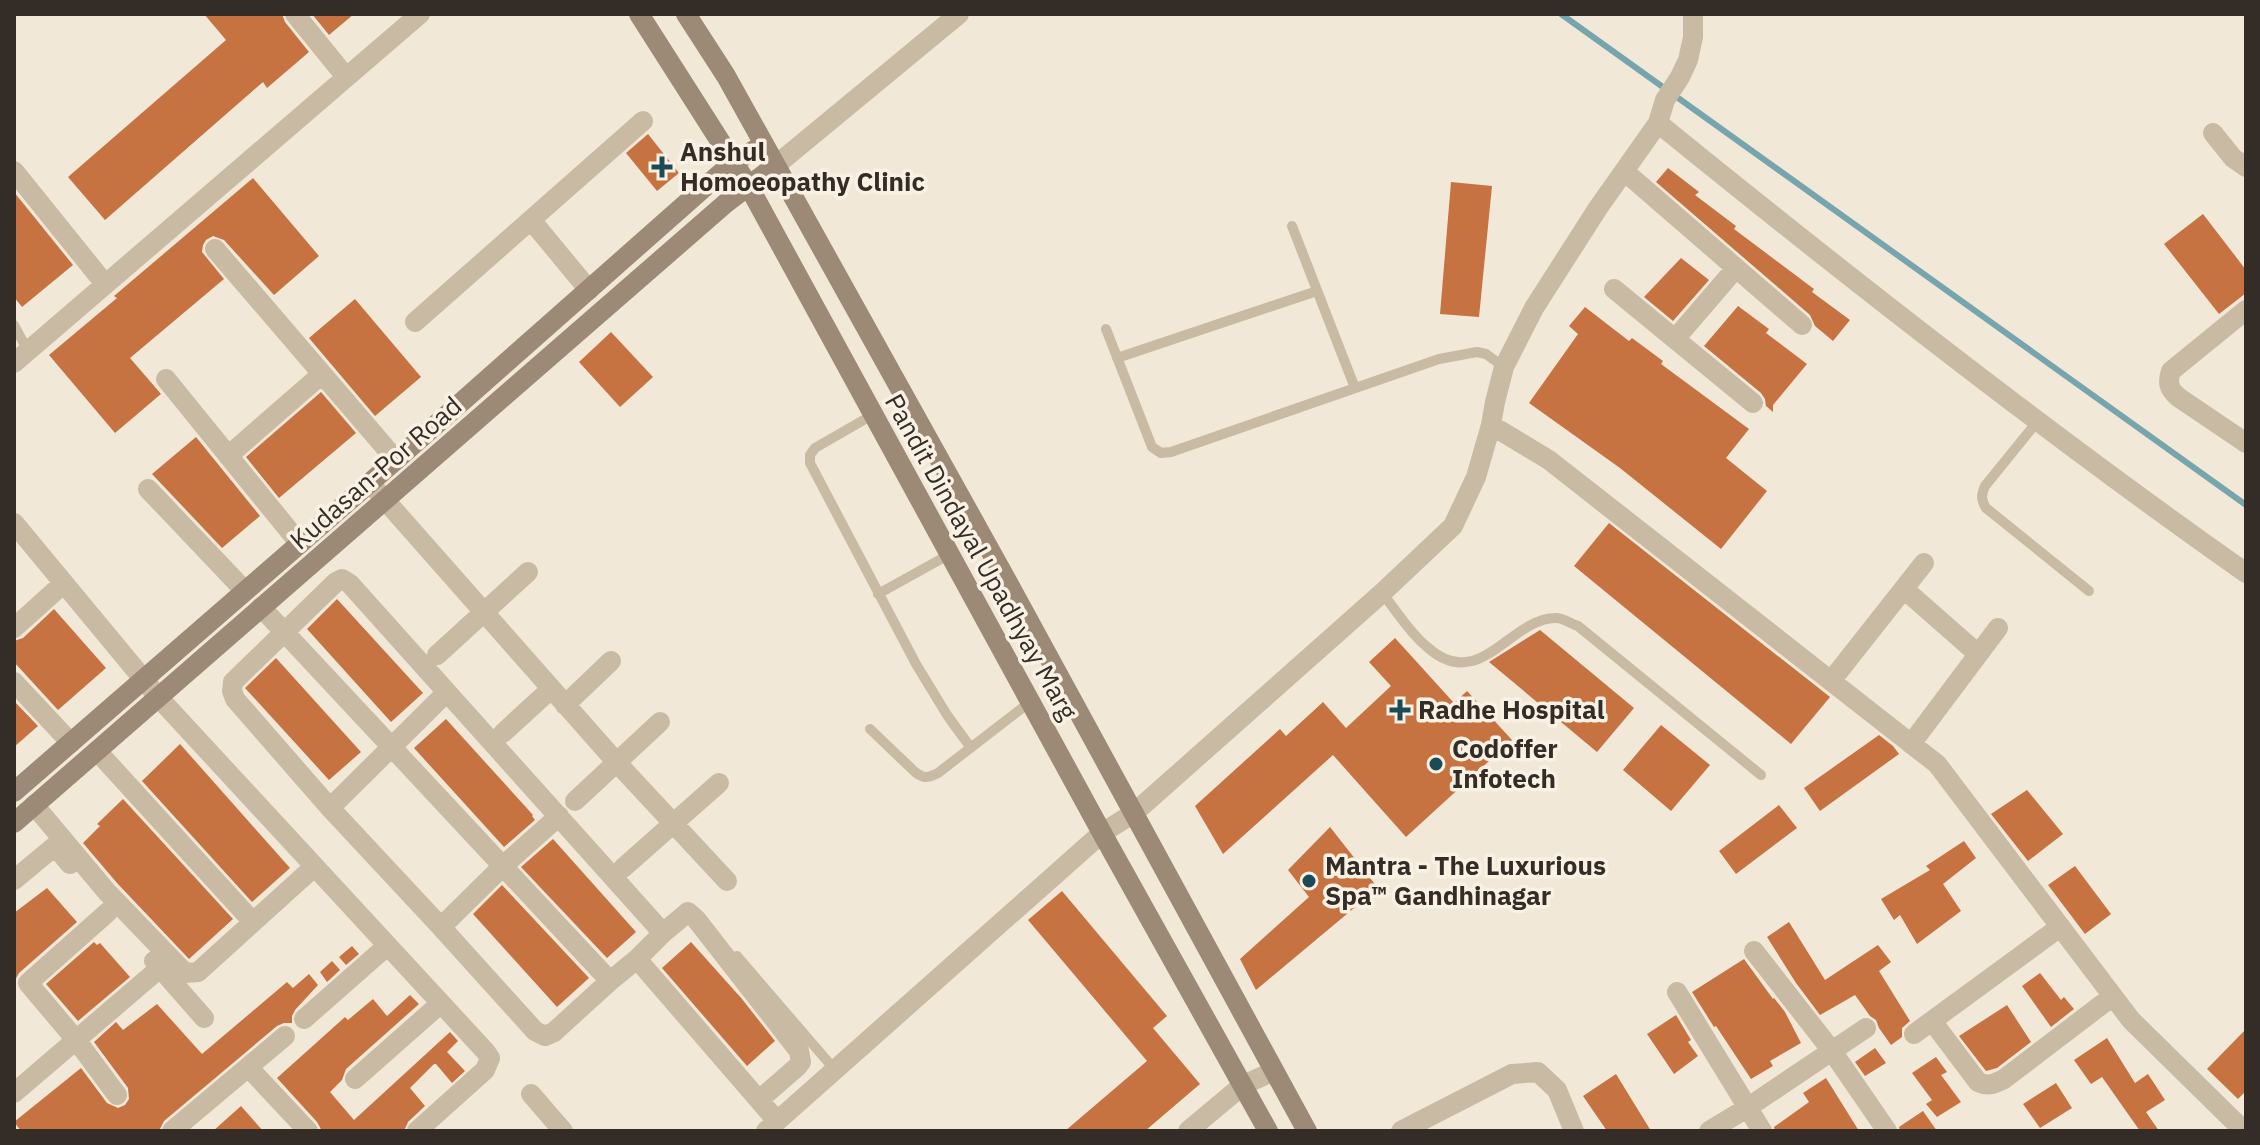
<svg xmlns="http://www.w3.org/2000/svg" width="2260" height="1145" viewBox="0 0 2260 1145" font-family="'IBM Plex Sans',sans-serif">
<rect width="100%" height="100%" fill="#f1e8d8"/>
<g fill="none" stroke-linecap="round" stroke-linejoin="round">
<path stroke="#77a5ae" stroke-width="6" d="M 1561,14 L 2246,505"/>
</g>
<path fill="#c67241" d="M 204,14 L 282,14 L 285,22 L 309,52 L 267,88 L 263,82 L 105,220 L 68,177 L 226,40 Z
M 312,14 L 354,14 L 329,35 Z
M 648,134 L 679,173 L 657,191 L 626,153 Z
M 1668,168 L 1699,192 L 1695,195 L 1736,226 L 1734,229 L 1814,289 L 1812,292 L 1850,320 L 1833,341 L 1815,326 L 1810,315 L 1656,182 Z
M 253,178 L 319,256 L 274,295 L 224,240 L 213,236 L 206,240 L 203,245 L 202,252 L 224,279 L 130,358 L 161,394 L 115,433 L 49,355 L 117,298 L 114,296 Z
M 1451,182 L 1492,186 L 1479,317 L 1440,314 Z
M 14,192 L 73,265 L 22,307 L 14,297 Z
M 2203,214 L 2246,270 L 2246,293 L 2219,314 L 2164,244 Z
M 1681,258 L 1709,280 L 1673,321 L 1644,297 Z
M 355,299 L 421,377 L 375,416 L 309,338 Z
M 1738,306 L 1769,329 L 1766,333 L 1807,364 L 1773,405 L 1773,412 L 1766,406 L 1765,399 L 1761,393 L 1704,346 Z
M 1585,307 L 1629,341 L 1632,338 L 1663,361 L 1661,364 L 1749,429 L 1726,458 L 1767,491 L 1721,549 L 1620,468 L 1529,403 L 1578,334 L 1569,326 Z
M 611,332 L 653,377 L 620,407 L 579,362 Z
M 321,392 L 356,433 L 279,498 L 246,457 Z
M 196,437 L 260,516 L 222,548 L 152,474 Z
M 1609,523 L 1830,697 L 1791,744 L 1574,566 Z
M 337,599 L 423,693 L 391,722 L 307,629 Z
M 54,609 L 106,668 L 58,710 L 14,662 L 14,641 L 23,638 Z
M 1540,630 L 1634,708 L 1597,752 L 1489,662 Z
M 1395,638 L 1454,703 L 1467,691 L 1512,740 L 1406,837 L 1333,755 L 1223,854 L 1195,806 L 1280,729 L 1286,736 L 1323,702 L 1346,728 L 1391,686 L 1369,662 Z
M 276,658 L 361,752 L 329,780 L 245,688 Z
M 14,701 L 38,726 L 14,747 Z
M 446,719 L 533,815 L 532,816 L 535,820 L 504,847 L 414,748 Z
M 1661,725 L 1710,765 L 1671,811 L 1623,770 Z
M 1879,735 L 1893,746 L 1899,754 L 1820,811 L 1804,788 Z
M 180,744 L 290,868 L 252,902 L 142,781 Z
M 2027,790 L 2063,834 L 2028,861 L 1991,814 Z
M 123,799 L 233,919 L 189,959 L 117,883 L 83,843 L 100,826 L 97,824 Z
M 1779,805 L 1797,828 L 1736,874 L 1719,851 Z
M 1330,827 L 1378,888 L 1256,990 L 1240,959 L 1309,897 L 1288,870 Z
M 553,839 L 636,932 L 607,958 L 521,867 Z
M 1964,841 L 1976,858 L 1943,884 L 1961,911 L 1917,944 L 1900,915 L 1894,920 L 1881,899 L 1930,870 L 1926,866 Z
M 2075,866 L 2111,914 L 2085,934 L 2048,885 Z
M 502,885 L 589,978 L 557,1007 L 473,914 Z
M 47,888 L 77,922 L 19,973 L 14,982 L 14,913 Z
M 1062,891 L 1167,1016 L 1153,1028 L 1200,1084 L 1145,1131 L 1065,1131 L 1147,1061 L 1028,920 Z
M 1789,922 L 1825,980 L 1878,945 L 1891,962 L 1879,971 L 1910,1021 L 1902,1028 L 1902,1037 L 1891,1045 L 1879,1028 L 1876,1020 L 1870,1016 L 1855,995 L 1820,1015 L 1796,983 L 1767,937 Z
M 94,942 L 97,945 L 100,943 L 130,977 L 78,1021 L 46,984 Z
M 691,942 L 742,999 L 775,1041 L 747,1066 L 662,968 Z
M 352,946 L 359,954 L 346,965 L 339,957 Z
M 1744,959 L 1773,999 L 1774,998 L 1785,1012 L 1801,1043 L 1770,1061 L 1773,1066 L 1751,1079 L 1716,1026 L 1714,1027 L 1692,992 Z
M 332,961 L 340,970 L 327,982 L 320,972 Z
M 2040,973 L 2061,1000 L 2064,997 L 2074,1009 L 2051,1027 L 2022,986 Z
M 309,974 L 318,985 L 295,1010 L 292,1016 L 292,1023 L 284,1023 L 277,1026 L 164,1121 L 159,1131 L 21,1131 L 14,1122 L 81,1068 L 107,1103 L 118,1108 L 125,1105 L 129,1099 L 128,1088 L 94,1042 L 116,1022 L 123,1030 L 157,1004 L 202,1054 L 287,982 L 293,988 Z
M 410,995 L 419,1004 L 346,1069 L 342,1080 L 330,1092 L 354,1120 L 450,1032 L 458,1041 L 447,1052 L 465,1071 L 452,1083 L 436,1064 L 434,1064 L 410,1088 L 425,1106 L 408,1122 L 404,1131 L 322,1131 L 317,1122 L 277,1078 L 345,1017 L 348,1020 L 373,999 L 387,1016 Z
M 2007,1005 L 2031,1042 L 1997,1068 L 1986,1071 L 1959,1036 Z
M 1676,1015 L 1691,1040 L 1688,1042 L 1698,1056 L 1674,1074 L 1647,1034 Z
M 2246,1029 L 2246,1091 L 2238,1099 L 2207,1069 Z
M 2107,1038 L 2135,1083 L 2148,1074 L 2165,1100 L 2146,1112 L 2159,1131 L 2140,1131 L 2102,1077 L 2091,1084 L 2074,1060 Z
M 1875,1048 L 1886,1063 L 1865,1076 L 1855,1062 Z
M 1936,1057 L 1947,1072 L 1941,1075 L 1961,1102 L 1937,1117 L 1926,1104 L 1932,1100 L 1912,1073 Z
M 1616,1074 L 1651,1131 L 1607,1131 L 1583,1096 Z
M 1826,1078 L 1859,1131 L 1775,1131 L 1774,1127 L 1809,1102 L 1803,1093 Z
M 2056,1083 L 2072,1108 L 2040,1128 L 2023,1104 Z
M 241,1106 L 263,1131 L 213,1131 Z
M 1923,1111 L 1937,1131 L 1900,1131 L 1899,1127 Z"/>
<g fill="none" stroke-linecap="round" stroke-linejoin="round">
<path stroke="#c9baa4" stroke-width="10" d="M 1292,226 L 1355,388
M 14,325 L 28,351
M 1106,329 L 1152,447 L 1161,453 L 1171,452 L 1439,359 L 1477,352 L 1486,354 L 1504,367
M 1117,358 L 1317,291
M 874,414 L 815,448 L 810,455 L 810,463 L 916,664 L 947,715 L 971,748
M 2037,422 L 1985,486 C 1981,495 1981,500 1986,508 L 2089,591
M 1382,593 C 1396,610 1409,632 1426,646 C 1479,695 1509,619 1555,618 C 1562,617 1571,624 1578,626 L 1761,775
M 878,594 L 950,554
M 870,729 L 915,772 C 924,779 928,778 938,773 L 1030,702
M 737,956 L 835,1070"/>
<path stroke="#c9baa4" stroke-width="20" d="M 295,14 L 346,77
M 1658,123 C 1850,279 2044,431 2246,573
M 2213,133 L 2233,158 L 2246,167
M 775,166 L 959,14
M 14,171 L 105,284
M 1624,171 L 1802,325
M 531,220 L 589,290
M 215,249 L 396,460
M 1614,289 L 1753,403
M 2246,310 L 2171,371 C 2167,383 2169,389 2178,397 L 2246,443
M 415,322 L 643,121
M 1675,339 L 1736,268
M 14,363 L 420,14
M 166,379 L 300,544
M 1491,425 L 1495,402 L 1504,367 L 1534,308 L 1598,208 L 1658,123 L 1665,100 L 1680,77 L 1688,60 L 1693,37 L 1693,14
M 228,456 L 322,374
M 370,483 L 619,765 L 727,881
M 148,489 L 245,591
M 14,523 L 159,698 L 486,1052 L 490,1058 L 485,1070 L 417,1131
M 1904,589 L 1978,654
M 261,607 L 610,981 L 637,959
M 14,628 L 64,583
M 437,655 L 528,572
M 1831,681 L 1924,563
M 14,682 L 71,743
M 447,692 L 330,808 L 235,699 L 232,691 L 233,682 L 336,582 L 342,579 L 350,584 L 663,933 L 637,959 L 777,1121
M 565,705 L 611,661
M 503,733 L 551,689
M 1911,744 L 1998,628
M 97,751 L 253,922
M 575,801 L 660,722
M 34,805 L 107,892 L 185,973 L 198,972 L 314,867
M 330,808 L 441,927
M 559,816 L 504,865 L 441,927 L 535,1031 L 545,1036 L 554,1032 L 610,981
M 623,868 L 719,783
M 14,880 L 55,846 L 70,864
M 109,911 L 28,983 L 77,1041 L 117,1095
M 663,933 L 688,912 L 696,919 L 799,1051 L 801,1062 L 797,1067 L 759,1100
M 1754,951 L 1832,1051 L 1887,1131
M 154,961 L 204,1018
M 1677,992 L 1762,1131
M 304,1019 L 387,946
M 1932,1021 L 1978,1082 C 1988,1087 1994,1084 2004,1079 L 2113,996
M 1914,1034 L 2060,927
M 249,1068 L 308,1131
M 355,1079 L 440,1004
M 14,1093 L 160,968
M 531,1094 L 563,1131
M 172,1131 L 285,1036
M 766,1131 L 1102,833 L 1134,813 L 1382,593 L 1453,526 L 1476,477 L 1491,425 L 1549,460 L 1937,764 L 2131,1020 L 2244,1131
M 1188,1131 L 1243,1085 L 1274,1071
M 1401,1131 L 1512,1074 L 1538,1072 L 1557,1090 L 1574,1131
M 1709,1131 L 1747,1108 L 1866,1028"/>
<path stroke="#9c8976" stroke-width="20" d="M 639,14 L 748,185 L 1102,833 L 1268,1131
M 686,14 L 726,76 L 1006,579 L 1307,1131
M 14,792 L 396,460 L 707,185 L 733,163 L 764,144
M 14,823 L 726,203 L 775,166"/>
</g>
<g fill="#1c4b56" stroke="#f9f2e4" stroke-width="3">
<path d="M658 155h8v8h8v8h-8v8h-8v-8h-8v-8h8z"/>
<path d="M1396 698h8v8h8v8h-8v8h-8v-8h-8v-8h8z"/>
<circle cx="1436" cy="764" r="8"/>
<circle cx="1309" cy="881" r="8"/>
</g>
<g text-anchor="middle" stroke-width="7" stroke-linejoin="round" paint-order="stroke">
<g font-size="26" font-weight="bold" fill="#342c26" stroke="#f9f2e4" text-anchor="start">
<text x="680" y="161">Anshul<tspan x="680" dy="30">Homoeopathy Clinic</tspan></text>
<text x="1418" y="719">Radhe Hospital</text>
<text x="1452" y="758">Codoffer<tspan x="1452" dy="30">Infotech</tspan></text>
<text x="1325" y="875">Mantra - The Luxurious<tspan x="1325" dy="30">Spa™ Gandhinagar</tspan></text>
</g>
<g font-size="26" fill="#342c26" stroke="#f9f2e4">
<text transform="translate(376 473) rotate(-41)" y="9">Kudasan-Por Road</text>
<text transform="translate(981 557) rotate(61)" y="9">Pandit Dindayal Upadhyay Marg</text>
</g>
</g>
<rect width="2260" height="1145" fill="none" stroke="#342c26" stroke-width="32"/>
</svg>
